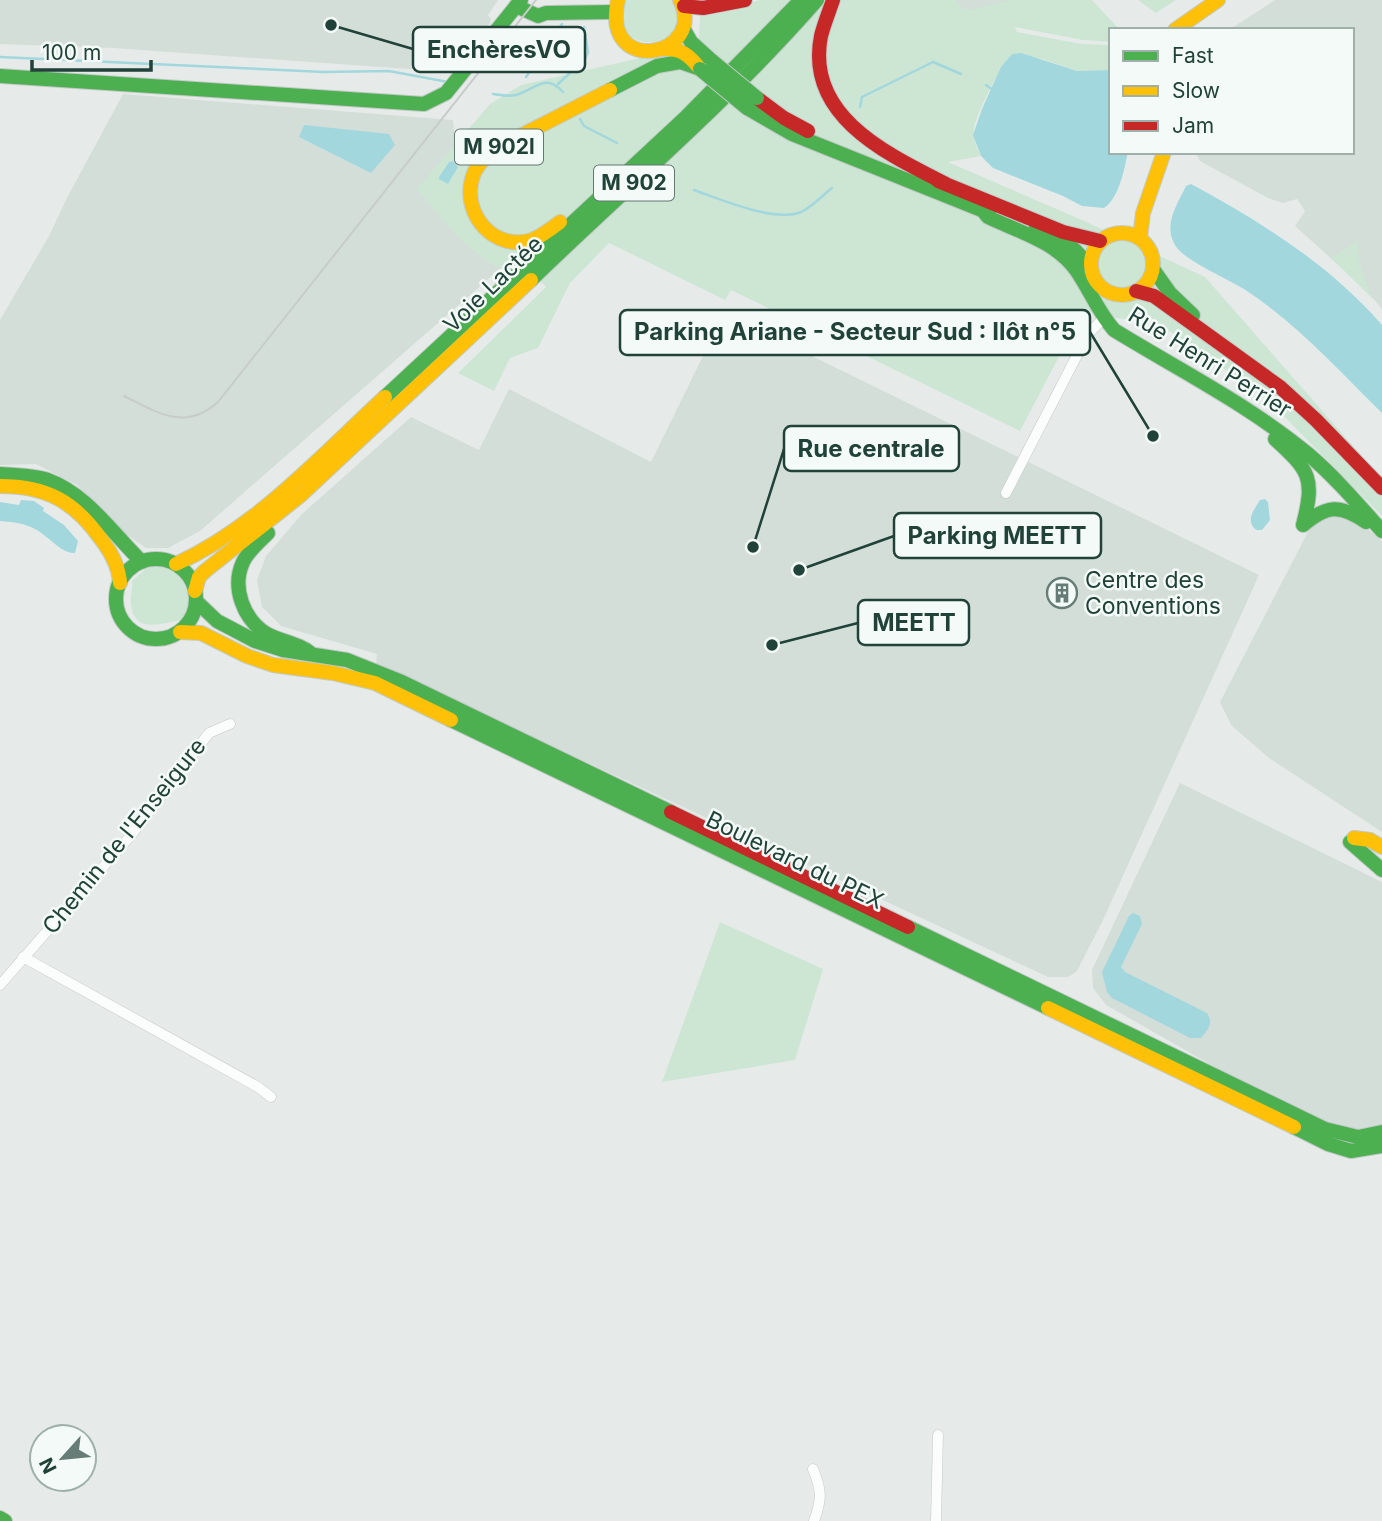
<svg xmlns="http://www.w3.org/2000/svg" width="1382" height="1521" viewBox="0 0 1382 1521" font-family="Inter,sans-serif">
<rect width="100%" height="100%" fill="#e6ebe9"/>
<path fill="#d3ded9" d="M 0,0 L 498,0 L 488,15 L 491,19 L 490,23 L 451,72 L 113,48 L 0,44 Z
M 954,0 L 1023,0 L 963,12 Z
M 1275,0 L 1382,0 L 1382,309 L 1364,288 L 1295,226 L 1305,211 L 1297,199 L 1283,203 L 1268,198 L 1200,161 L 1195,152 L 1352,152 L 1352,30 L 1229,30 Z
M 123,94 L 453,120 L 465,243 L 501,268 L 200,531 L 168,548 L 146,548 L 126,534 L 77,485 L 36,464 L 0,465 L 0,320 L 49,236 L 67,198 Z
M 724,313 L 1259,575 L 1103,920 L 1077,971 L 1068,977 L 1048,977 L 376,664 L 377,654 L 281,626 L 262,607 L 257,580 L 266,556 L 302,514 L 411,417 L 479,450 L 509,389 L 651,462 Z
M 1336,512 L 1355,518 L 1382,541 L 1382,832 L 1269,758 L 1231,725 L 1220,702 L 1312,524 Z
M 1180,783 L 1382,882 L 1382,1124 L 1364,1129 L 1349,1129 L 1326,1122 L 1245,1084 L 1106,1005 L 1093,988 L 1092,970 Z"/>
<path fill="#cde6d4" d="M 626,0 L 673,0 C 698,57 599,55 626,0 Z
M 759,0 L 828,0 L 825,39 L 839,0 L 956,0 L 963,9 L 971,10 L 1011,0 L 1092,0 L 1120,30 L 1111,30 L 1111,42 L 1083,40 L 1015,27 L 1017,32 L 1082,44 L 1111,45 L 1111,70 L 1077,71 L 1042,59 L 1012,54 C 1001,66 976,113 974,129 C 973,138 977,149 981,156 L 948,162 L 1082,220 L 1205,277 L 1382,479 L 1382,516 L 1265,397 L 1149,317 C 1136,325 1100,314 1083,311 L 1020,431 L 731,290 L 725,300 L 609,243 L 570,283 L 538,348 L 510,358 L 494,391 L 458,373 L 546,287 C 534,273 517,276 501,268 C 466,252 442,218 417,189 L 490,104 L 521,85 L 640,58 L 683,56 L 699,38 L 700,16 L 720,13 Z
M 1138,0 L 1176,0 L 1156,13 Z
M 1358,241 C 1357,263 1364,280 1373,299 L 1331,258 Z
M 156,567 C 187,569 201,595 182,620 C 164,622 134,636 131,604 C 130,596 133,589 132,581 L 147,568 Z
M 720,922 L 823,969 L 795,1060 L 662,1082 Z"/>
<path fill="#a2d7de" d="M 1021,53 L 1077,71 L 1111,70 L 1111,152 L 1128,152 C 1124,169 1120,197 1104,208 L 1082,206 L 1063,196 L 993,168 L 981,156 L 973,135 L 982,109 L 1001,67 L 1012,54 Z
M 304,125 L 389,134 L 395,145 L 371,173 L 299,137 Z
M 453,161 L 458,167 L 448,184 L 439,179 L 439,177 L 449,162 Z
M 1191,184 C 1261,222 1329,264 1382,325 L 1382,413 C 1338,370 1298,325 1247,291 C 1229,279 1184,261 1175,245 C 1163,224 1177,205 1186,186 Z
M 1265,499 L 1268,502 L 1270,520 L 1262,530 L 1256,530 C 1245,520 1254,510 1260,500 Z
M 21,500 L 34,501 L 44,508 L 43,511 L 64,525 L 78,541 L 75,553 C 61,554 47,534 33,528 C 23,523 11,522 0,521 L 0,502 L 19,505 Z
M 1133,913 L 1140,916 L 1142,924 L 1121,967 L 1125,972 L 1207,1013 C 1214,1024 1208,1029 1201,1038 L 1190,1038 L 1112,998 L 1107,992 L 1102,972 L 1129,916 Z"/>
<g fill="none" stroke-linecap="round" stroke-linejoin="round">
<path stroke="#a2d7de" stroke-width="2.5" d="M 0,57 L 324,72 L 389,71 L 448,82
M 526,77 L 562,24
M 558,84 L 585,59 L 588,52 L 584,27
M 986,85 L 993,90
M 493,94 C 500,95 508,97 516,95 C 535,90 545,72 563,92
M 860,107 L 862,97 L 933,62 L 961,74
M 580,119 L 584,126 L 617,143
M 694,190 C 720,199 775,223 801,212 C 812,207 823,195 832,188"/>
<g stroke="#c3c8c6" stroke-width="11">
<path id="street" d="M 1006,493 L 1088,334 L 1103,319
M 23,957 L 258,1087 L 271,1097
M 0,985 L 132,834 L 209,733 L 230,724
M 813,1469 C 822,1491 822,1499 814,1521
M 936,1521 L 938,1435"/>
</g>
<g stroke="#c1c9c6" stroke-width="16">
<path id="fast" d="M 516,6 L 538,16 L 546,13 L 614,12
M 683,28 L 691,42 L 712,61
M 0,76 L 424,104 L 446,93 L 521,0
M 610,90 L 657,66 L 680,62 L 700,69
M 747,108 L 792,134 L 989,213
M 983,211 L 988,217 C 1019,232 1055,241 1076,270 C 1090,290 1098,312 1114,330 C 1179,370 1249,405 1308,454 C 1335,477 1358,504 1382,531
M 1035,230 L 1074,249 L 1091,267
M 1153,269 L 1170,293 L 1193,315
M 531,280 C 627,187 729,101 817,0
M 385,397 L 685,118 L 801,0
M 1275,439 C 1310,471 1315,478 1303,525
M 0,474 C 16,475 33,475 48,480 C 87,494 113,534 142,562
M 1303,525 C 1327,505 1340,504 1366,522
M 268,533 C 259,542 248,551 243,562 C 231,588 244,620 267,634 C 282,642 299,643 312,654
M116 599a40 40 0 1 1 80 0a40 40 0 1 1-80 0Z
M 196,601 L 217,621 L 255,641 L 283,650 L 347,660 L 402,682 L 671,812
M 451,720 L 1048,1008
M 1350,842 L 1382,870
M 908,927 L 1325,1129 L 1358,1137 L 1382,1132
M 1294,1127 L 1328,1144 L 1351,1151 L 1382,1146
M 0,1518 L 5,1521"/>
</g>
<g stroke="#c1c9c6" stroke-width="16">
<path id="slow" d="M 618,0 C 600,78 708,57 680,0
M 1175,30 L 1218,0
M 664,49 C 681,48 690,56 700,69
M 560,222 C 551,229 542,236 532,240 C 495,252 462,215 472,179 C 475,166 485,158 495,149 L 610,90
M1091 264a31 31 0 1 1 62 0a31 31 0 1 1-62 0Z
M 1140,238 L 1143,213 L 1164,152
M 0,486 C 46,486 74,501 101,539 C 111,552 119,566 120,583
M 176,564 C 257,527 320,457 385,397
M 195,591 L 199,577 L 205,571 L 301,495 L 531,280
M 180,632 L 201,633 L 247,656 L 273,665 L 333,673 L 375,683 L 451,720
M 1354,838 L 1370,840 L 1382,847
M 1048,1008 L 1294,1127"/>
</g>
<g stroke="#c1c9c6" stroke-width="16">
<path id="jam" d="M 833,0 C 829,12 824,24 821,36 C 805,116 887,154 946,184
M 684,6 L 703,8 L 745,0
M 757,98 L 784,118 L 808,131
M 938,181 L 1063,232 L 1100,241
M 1136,291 L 1154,296 L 1280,387 L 1316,420 L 1382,488
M 671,812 L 908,927"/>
</g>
<use href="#street" stroke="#fbfcfc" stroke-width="10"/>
<use href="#fast" stroke="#4caf50" stroke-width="14"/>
<use href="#slow" stroke="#ffc107" stroke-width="14"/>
<use href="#jam" stroke="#c62828" stroke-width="14"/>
<path stroke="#c7ccca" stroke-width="2" d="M 124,396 C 157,412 185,432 218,402 L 536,0"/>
<g stroke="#c1c9c6" stroke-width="16" stroke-linecap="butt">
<path id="fast-bridge" d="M 712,61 L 757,98
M 700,69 L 747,108"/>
</g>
<use href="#fast-bridge" stroke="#4caf50" stroke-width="14"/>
</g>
<defs>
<g id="building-ring" transform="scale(1.575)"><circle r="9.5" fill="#f4faf7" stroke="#657d76" stroke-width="1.5"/><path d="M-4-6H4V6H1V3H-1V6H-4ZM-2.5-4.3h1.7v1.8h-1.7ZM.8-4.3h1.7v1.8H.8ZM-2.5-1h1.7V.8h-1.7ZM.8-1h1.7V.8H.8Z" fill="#657d76"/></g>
</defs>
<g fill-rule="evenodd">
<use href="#building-ring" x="1062" y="593"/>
</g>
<g text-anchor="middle" stroke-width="5" stroke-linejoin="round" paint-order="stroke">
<g fill="#f4faf7" stroke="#607971" stroke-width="2">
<rect x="455" y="129.5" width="88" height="35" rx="5"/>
<rect x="594" y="165.5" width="80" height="35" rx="5"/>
</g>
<g font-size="21" font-weight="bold" fill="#204238">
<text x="499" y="154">M 902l</text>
<text x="634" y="190">M 902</text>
</g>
<g font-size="23" fill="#204238" stroke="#f4faf7">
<text transform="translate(493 284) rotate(-44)" y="8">Voie Lactée</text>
<text transform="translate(1210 362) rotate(32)" y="8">Rue Henri Perrier</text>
<text transform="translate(124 836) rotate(-51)" y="8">Chemin de l'Enseigure</text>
<text transform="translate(795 860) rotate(26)" y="8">Boulevard du PEX</text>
</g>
<g font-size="23" fill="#204238" stroke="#f4faf7" text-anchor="start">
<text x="1085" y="588">Centre des<tspan x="1085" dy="26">Conventions</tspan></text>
</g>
</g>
<path fill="none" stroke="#204238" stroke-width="2.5" d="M331 25L413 49M1153 436L1090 332M753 547L784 449M799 570L894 536M772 645L858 623"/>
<g fill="#204238" stroke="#f4faf7" stroke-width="2.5">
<circle cx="331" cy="25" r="7"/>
<circle cx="1153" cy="436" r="7"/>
<circle cx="753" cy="547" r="7"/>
<circle cx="799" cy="570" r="7"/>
<circle cx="772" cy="645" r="7"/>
</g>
<g fill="#f4faf7" stroke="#204238" stroke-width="2.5">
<rect x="413" y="27" width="172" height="45" rx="7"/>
<rect x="620" y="310" width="470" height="45" rx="7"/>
<rect x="784" y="426" width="175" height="45" rx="7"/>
<rect x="894" y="513" width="207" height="45" rx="7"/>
<rect x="858" y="600" width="111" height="45" rx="7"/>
</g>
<g font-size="24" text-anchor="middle" font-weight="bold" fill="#204238">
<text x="499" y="58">EnchèresVO</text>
<text x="855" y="340">Parking Ariane - Secteur Sud : Ilôt n°5</text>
<text x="871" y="457">Rue centrale</text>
<text x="997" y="544">Parking MEETT</text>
<text x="914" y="631">MEETT</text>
</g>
<rect x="1109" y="28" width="245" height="126" fill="#f4faf7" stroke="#9fb0ab" stroke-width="2"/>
<rect x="1123" y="51" width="35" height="10" fill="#4caf50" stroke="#9fb0ab" stroke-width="2"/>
<text x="1172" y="63" font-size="21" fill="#204238">Fast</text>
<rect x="1123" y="86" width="35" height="10" fill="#ffc107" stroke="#9fb0ab" stroke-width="2"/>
<text x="1172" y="98" font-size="21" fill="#204238">Slow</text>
<rect x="1123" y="121" width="35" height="10" fill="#c62828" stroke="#9fb0ab" stroke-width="2"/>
<text x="1172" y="133" font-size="21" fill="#204238">Jam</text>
<g transform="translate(63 1458) rotate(243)"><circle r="33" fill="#f4faf7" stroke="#9fb0ab" stroke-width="2"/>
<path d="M0-5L12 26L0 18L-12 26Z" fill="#657d76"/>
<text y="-10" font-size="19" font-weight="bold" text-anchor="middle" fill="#204238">N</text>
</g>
<path d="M32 60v10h119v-10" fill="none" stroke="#204238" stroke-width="3.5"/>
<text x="42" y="60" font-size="21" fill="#204238" stroke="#f4faf7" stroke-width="5" paint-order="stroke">100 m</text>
</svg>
